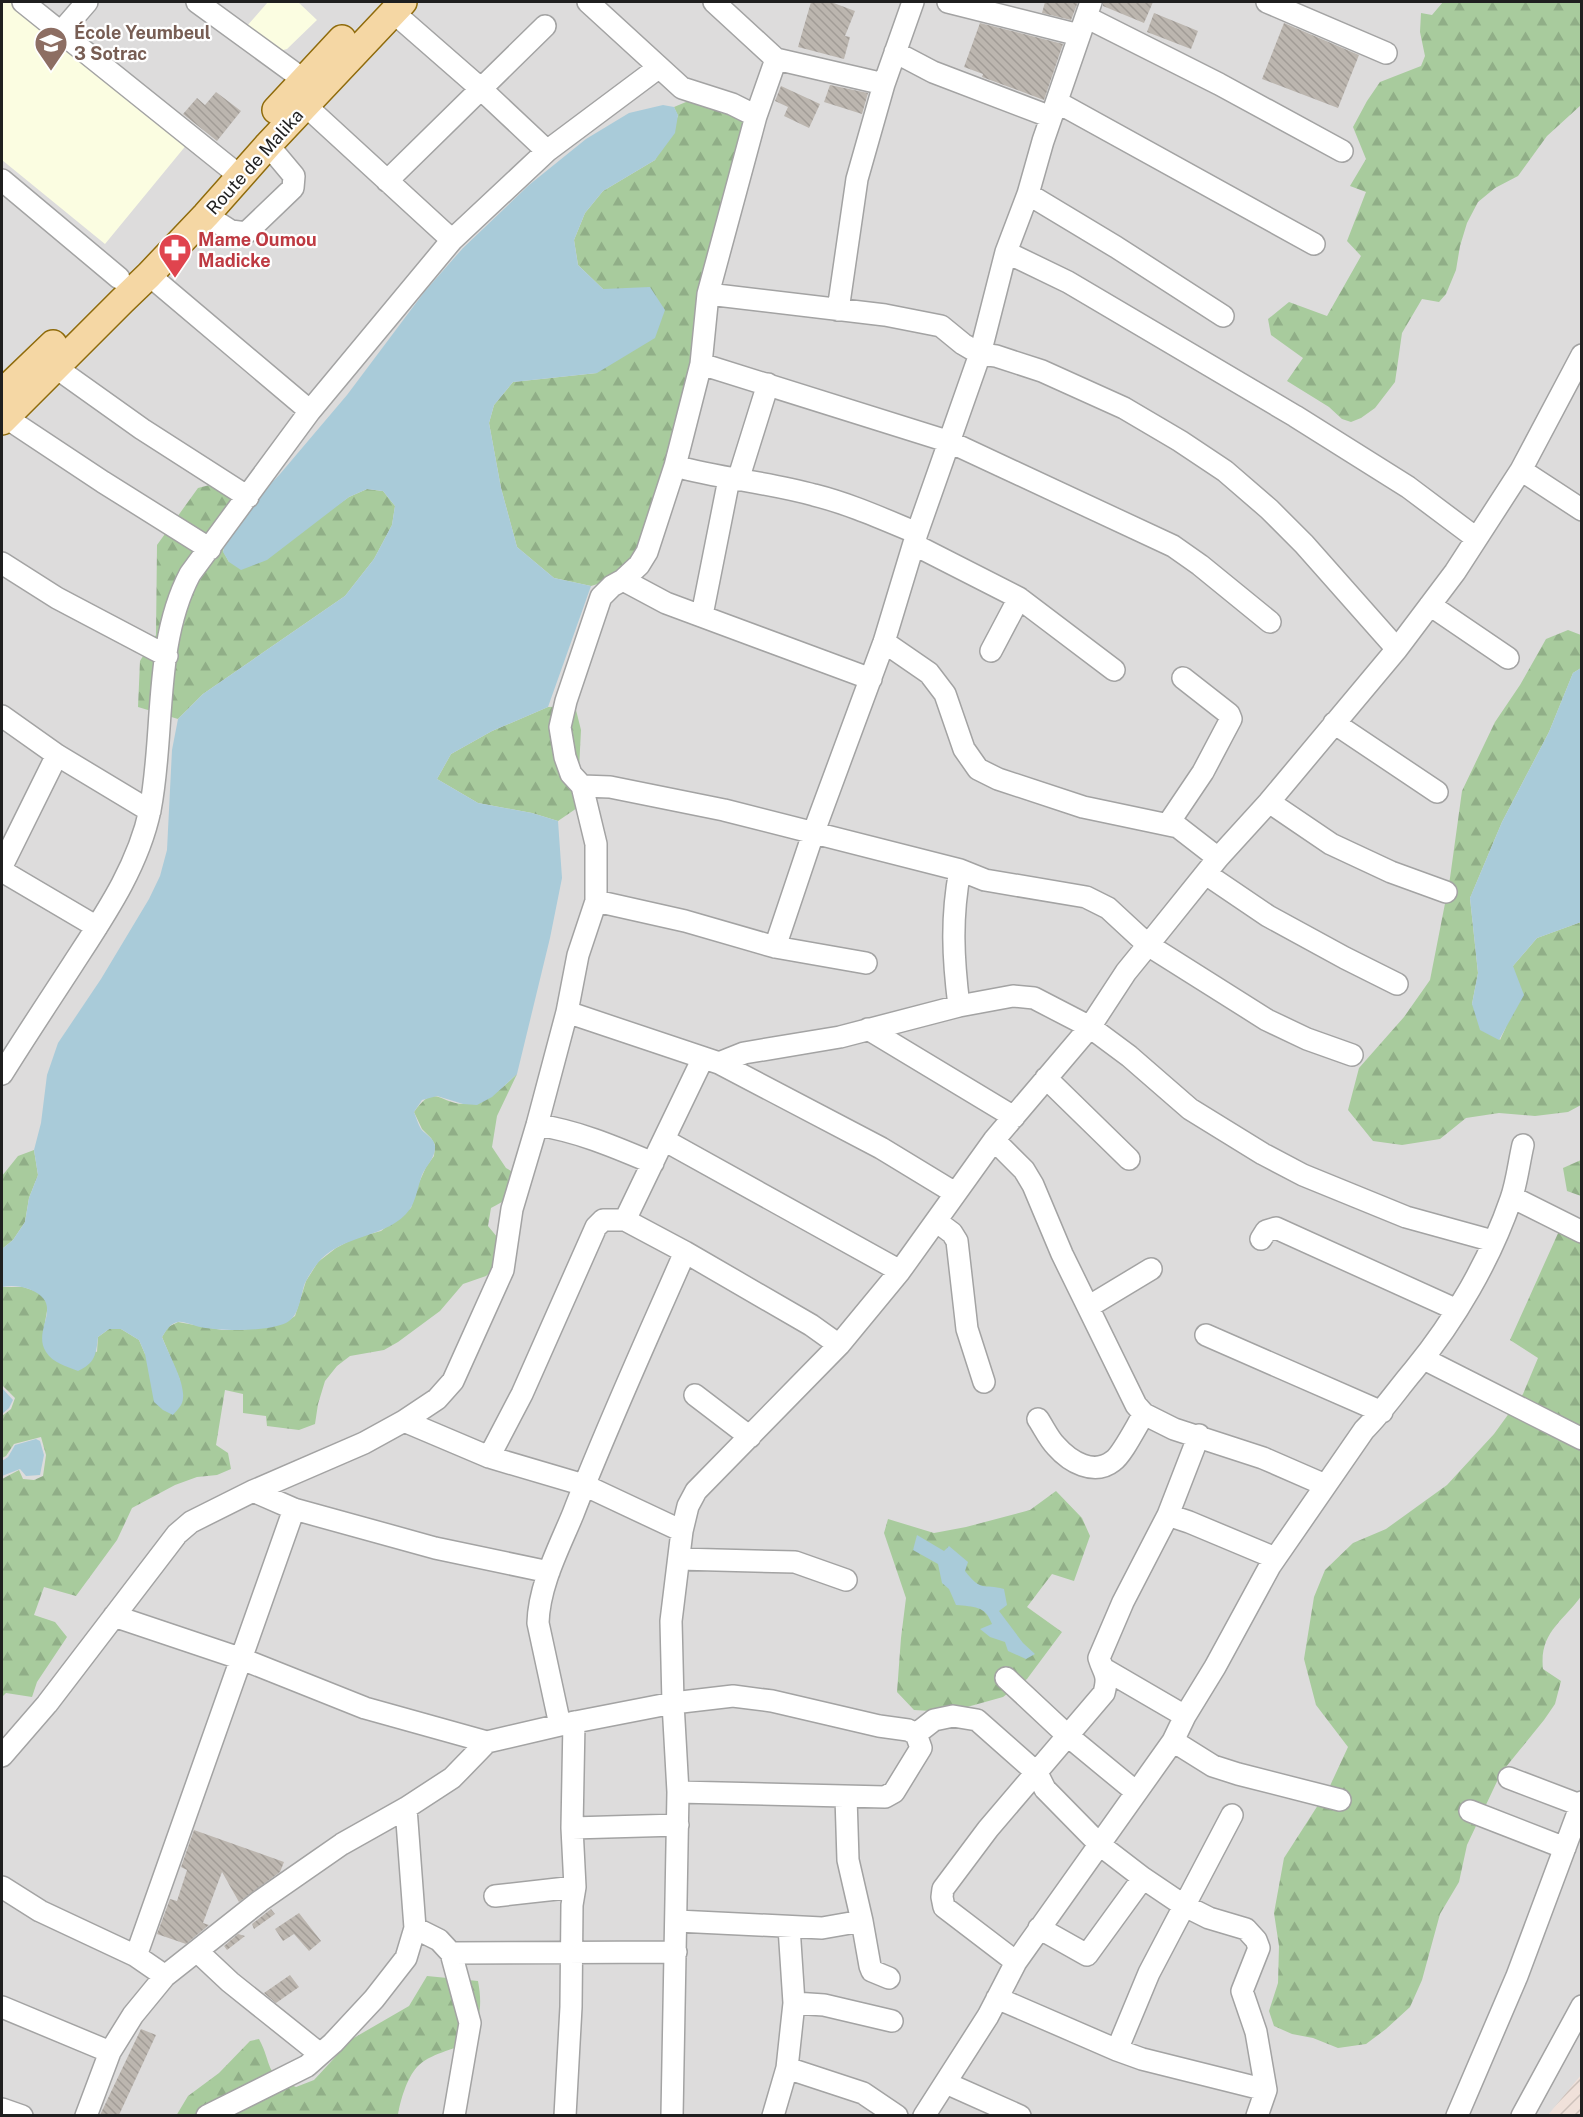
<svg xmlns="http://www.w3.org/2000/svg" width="1583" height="2117" viewBox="0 0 1583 2117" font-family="'Public Sans',sans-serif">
<defs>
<pattern id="military-furrows" width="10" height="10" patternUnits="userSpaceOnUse" patternTransform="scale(1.5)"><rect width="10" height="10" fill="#f0e1da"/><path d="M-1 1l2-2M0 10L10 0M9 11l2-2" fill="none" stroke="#cdc1bb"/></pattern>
<pattern id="forest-firs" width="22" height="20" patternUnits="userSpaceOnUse" patternTransform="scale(1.5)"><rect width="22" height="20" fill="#a8cb9d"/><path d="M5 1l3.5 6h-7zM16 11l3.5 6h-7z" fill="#90ae87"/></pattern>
<pattern id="building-back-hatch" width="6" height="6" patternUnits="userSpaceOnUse" patternTransform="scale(1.5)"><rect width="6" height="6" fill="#bcb6af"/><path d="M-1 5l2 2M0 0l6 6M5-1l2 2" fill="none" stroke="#a19c96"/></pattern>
</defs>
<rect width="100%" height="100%" fill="#efece6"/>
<path fill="#dddcdc" d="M 2,2 L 1581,2 L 1581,2115 L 2,2115 Z"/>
<path fill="#fbfde1" d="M 2,2 L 14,2 L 188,143 L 105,244 L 2,160 Z
M 268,2 L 298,2 L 317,20 L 287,49 L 276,52 L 246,27 Z"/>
<path fill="url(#military-furrows)" d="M 1581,2075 L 1581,2115 L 1548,2115 Z"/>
<path fill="url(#forest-firs)" d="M 1443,2 L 1581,2 L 1581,105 L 1547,136 L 1518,176 L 1495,188 L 1478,202 L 1467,223 L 1460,246 L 1456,270 L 1446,294 L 1439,302 L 1422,299 L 1402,333 L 1395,382 L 1375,408 L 1361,418 L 1351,422 L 1342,419 L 1329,407 L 1287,381 L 1303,358 L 1271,335 L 1268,319 L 1289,302 L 1327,316 L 1361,256 L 1347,241 L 1366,192 L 1350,186 L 1366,159 L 1353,127 L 1367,101 L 1380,82 L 1421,66 L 1425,56 L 1420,32 L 1421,13 L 1432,15 Z
M 698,97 L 761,124 L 711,313 L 668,520 L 621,577 L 591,586 L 554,578 L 517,547 L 501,488 L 489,423 L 494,405 L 513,382 L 597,373 L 603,289 L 578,265 L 574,240 L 585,213 L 603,191 L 655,160 L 678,116 L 674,107 Z
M 229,480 L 258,497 L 227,536 L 223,551 L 229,562 L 329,511 L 349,497 L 367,489 L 383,491 L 395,506 L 392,525 L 374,559 L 345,596 L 203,694 L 178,719 L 138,707 L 140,661 L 156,635 L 157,545 L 198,488 Z
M 1568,630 L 1581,635 L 1581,668 L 1573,673 L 1549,732 L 1502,822 L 1470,898 L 1478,973 L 1472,1004 L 1500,1040 L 1506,1027 L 1513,966 L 1537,938 L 1581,922 L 1581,1105 L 1568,1112 L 1535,1116 L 1499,1113 L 1466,1118 L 1440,1139 L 1402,1145 L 1373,1141 L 1348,1110 L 1359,1068 L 1404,1017 L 1430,980 L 1450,878 L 1462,791 L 1495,722 L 1520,685 L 1546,639 Z
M 575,706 L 581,730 L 577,808 L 558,821 L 532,813 L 478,803 L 437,779 L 451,754 L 492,731 L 548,707 Z
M 517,1074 L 497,1116 L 492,1147 L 506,1168 L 525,1179 C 516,1192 505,1201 491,1208 L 488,1226 L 512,1255 L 486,1276 L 463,1284 L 440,1311 L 398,1342 L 384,1350 L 350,1356 L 337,1366 L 325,1381 L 318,1404 L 315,1424 L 299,1430 L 267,1426 L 266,1416 L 243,1413 L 243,1394 L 225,1390 L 216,1445 L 228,1453 L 231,1469 L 217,1475 L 197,1477 L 175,1485 L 132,1508 L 117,1540 L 76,1596 L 44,1587 L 34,1615 L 55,1622 L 67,1637 L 37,1682 L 32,1697 L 6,1693 L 2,1697 L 2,1479 L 19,1470 L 23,1479 L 34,1480 L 43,1476 L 46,1455 L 41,1437 L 14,1444 L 6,1456 L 2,1458 L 2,1416 L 11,1409 L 15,1398 L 2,1385 L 2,1287 L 23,1287 L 41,1293 L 48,1305 L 43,1334 L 97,1352 L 98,1337 L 109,1329 L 121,1329 L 139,1340 L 145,1354 L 180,1380 L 162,1337 L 168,1327 L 178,1322 L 222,1330 L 239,1330 L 273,1326 L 286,1322 L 295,1316 L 306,1281 L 318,1262 L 336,1248 L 355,1238 L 381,1231 L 411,1208 L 418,1185 L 426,1167 L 434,1156 L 435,1145 L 431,1138 L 422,1129 L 414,1112 C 435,1082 440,1104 464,1104 C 488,1103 501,1089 517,1074 Z
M 34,1150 L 38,1175 L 29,1198 L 25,1222 L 13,1240 L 2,1249 L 2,1176 L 18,1156 Z
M 1581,1160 L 1581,1196 L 1567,1191 L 1563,1168 Z
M 1564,1220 L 1582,1228 L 1582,1595 C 1563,1622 1539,1632 1543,1669 L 1561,1681 L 1555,1704 L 1544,1720 L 1501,1773 L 1467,1845 L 1459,1882 L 1440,1914 L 1422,1980 L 1410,2007 L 1386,2029 L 1366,2044 L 1338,2048 L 1313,2038 L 1292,2034 L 1274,2026 L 1269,2011 L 1278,1983 L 1279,1946 L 1274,1913 L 1284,1858 L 1329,1788 L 1348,1747 L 1316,1705 L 1304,1659 L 1314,1597 L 1325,1570 L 1353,1543 L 1386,1529 L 1447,1485 L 1494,1434 L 1523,1394 L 1538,1358 L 1510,1340 Z
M 1056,1491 L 1082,1518 L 1090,1536 L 1074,1581 L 1052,1574 L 1027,1607 L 1062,1632 L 1027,1679 L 1003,1697 L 949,1712 L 914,1710 L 897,1692 L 901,1638 L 906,1598 L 884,1533 L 888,1519 L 934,1533 L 966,1527 L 1030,1510 Z
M 427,1976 L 478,1981 C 483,2008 479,2019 470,2043 C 454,2049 429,2054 417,2067 C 407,2078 400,2101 398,2115 L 176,2116 L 188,2096 L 219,2073 L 250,2041 L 259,2039 C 273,2065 263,2074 296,2087 L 314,2080 L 352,2039 L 409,2006 Z"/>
<path fill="#a9cbd9" d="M 663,105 L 674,107 L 678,115 L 675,133 L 655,160 L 603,191 L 585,213 L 574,240 L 578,265 L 603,289 L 650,287 L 665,310 L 655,338 L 597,373 L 513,382 L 494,405 L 489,423 L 501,488 L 517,547 L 554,578 L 591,586 L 548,707 L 492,731 L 451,754 L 437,779 L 478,803 L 532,813 L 558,821 L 562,878 L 550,938 L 517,1074 L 492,1097 L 477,1105 L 463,1104 L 437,1096 L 422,1100 L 414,1112 C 416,1117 418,1124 421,1129 C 426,1135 434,1138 435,1146 C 436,1157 426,1166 422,1175 C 418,1186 416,1200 410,1209 C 389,1239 341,1233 317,1264 C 313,1269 308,1277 305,1283 C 300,1296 300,1316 286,1323 C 266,1332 221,1331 200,1327 C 194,1326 184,1321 178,1322 C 170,1323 166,1331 162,1337 C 168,1353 185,1382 183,1398 C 183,1405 177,1410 173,1415 L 163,1410 L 154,1402 L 145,1354 L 139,1340 L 121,1329 L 109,1329 L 98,1337 C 96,1355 95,1363 78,1371 C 66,1366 53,1363 46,1352 C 31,1329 67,1304 29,1289 C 21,1286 10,1285 2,1287 L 2,1249 L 13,1240 L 25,1222 L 29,1198 L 38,1175 L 34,1150 L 41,1123 L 47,1075 L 58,1043 L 101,979 L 149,899 L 160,876 L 167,850 L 172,750 L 178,719 L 203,694 L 345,596 L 374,559 L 392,525 L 395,506 L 383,491 L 367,489 L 349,497 L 267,560 L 241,570 L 229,562 L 223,552 L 227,536 L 258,497 L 280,474 L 347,395 L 425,291 L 463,248 L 529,185 L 586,139 L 629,113 Z
M 1581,668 L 1581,922 L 1537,938 L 1513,966 L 1524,995 L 1499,1040 L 1480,1030 L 1472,1004 L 1478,973 L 1470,898 L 1502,822 L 1549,732 L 1573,673 Z
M 2,1388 L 13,1400 L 9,1408 L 2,1414 Z
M 36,1439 L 40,1441 L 44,1455 L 40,1475 L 26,1476 L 20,1469 L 2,1476 L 2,1461 L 8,1457 L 15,1445 Z
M 917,1535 L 944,1551 L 949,1546 L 968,1562 L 965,1571 C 982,1593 983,1583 1004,1589 L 1007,1605 L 999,1611 L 1023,1643 L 1035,1654 L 1026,1659 L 1008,1651 L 1005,1642 L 990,1637 L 980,1629 L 992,1624 C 985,1605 974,1607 956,1605 L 949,1589 L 942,1583 L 938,1564 L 913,1550 Z"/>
<path fill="url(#building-back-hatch)" d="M 811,2 L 831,2 L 855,11 L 845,36 L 850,37 L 844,59 L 798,47 Z
M 1045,2 L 1078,2 L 1071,20 L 1042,13 Z
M 1103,2 L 1153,2 L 1144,23 L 1103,6 Z
M 1154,13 L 1198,31 L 1191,49 L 1147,32 Z
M 980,23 L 1063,44 L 1044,100 L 982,77 L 983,74 L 964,67 Z
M 1284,23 L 1359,55 L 1338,108 L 1262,79 Z
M 830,85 L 868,93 L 862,114 L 824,102 Z
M 781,86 L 820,104 L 809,128 L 784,116 L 788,107 L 775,101 Z
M 216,92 L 241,111 L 217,141 L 183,114 L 197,98 L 205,105 Z
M 194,1830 L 284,1862 L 280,1872 L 239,1902 L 222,1872 L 203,1923 L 209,1925 L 186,1944 L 157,1934 L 170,1899 L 177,1901 L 187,1870 L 181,1867 Z
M 271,1909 L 275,1914 L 254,1929 L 252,1924 Z
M 299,1913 L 321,1941 L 309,1951 L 294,1934 L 283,1941 L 275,1929 Z
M 238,1934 L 245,1936 L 227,1950 L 224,1946 Z
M 290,1975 L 299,1987 L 276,2003 L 264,1993 Z
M 141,2029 L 156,2035 L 119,2115 L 100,2115 Z"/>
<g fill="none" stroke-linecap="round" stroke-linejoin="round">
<g stroke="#a3a3a3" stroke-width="24">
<path id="minor" d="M 23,2 L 241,177
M 197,2 L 304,80
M 588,2 L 682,88 L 732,104 L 756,116
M 714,2 L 776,59 L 884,84
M 948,2 L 1079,35
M 1267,2 L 1386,53
M 393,12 L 480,88 L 547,151
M 1086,17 L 1219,84 L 1342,151
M 61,32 L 87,2
M 895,52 L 933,72 L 1051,117
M 1057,102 L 1314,244
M 306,106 L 452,240
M 2,180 L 119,278
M 387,181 L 545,26
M 1028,194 L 1116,247 L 1223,316
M 206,215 L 231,231 L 246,233 L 293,188 L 294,176 L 268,145
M 1006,252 L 1068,282 L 1295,416 L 1408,487 L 1476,538
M 149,275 L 310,411
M 708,294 L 756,116 L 776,59
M 838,310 L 857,179 L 884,84 L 913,2
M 701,364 L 950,442 L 1173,546 L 1200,565 L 1270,622
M 55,367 L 142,429 L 248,497
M 5,417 L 103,482 L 210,549
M 675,466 C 721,479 768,482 814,495 C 850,504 883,519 917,533
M 1521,470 L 1582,510
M 738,480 L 768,384
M 915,545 L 1019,598 L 991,651
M 2,563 L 57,598 L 167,656
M 623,580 L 666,603 L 871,679
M 1019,598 L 1114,670
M 1430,605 L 1508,658
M 702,615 L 729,479
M 884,642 L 929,673 L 945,694 L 964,749 L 978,769 L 998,779 L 1083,807 L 1178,827 L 1218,858
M 2,716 L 57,755 L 150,811
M 1334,723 L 1437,792
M 582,786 L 610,787 L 724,810 L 960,870 L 985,880 L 1086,897 L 1108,908 L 1148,945 L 1267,1020 L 1307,1039 L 1352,1055
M 1269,802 L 1331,844 L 1391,872 L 1446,892
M 1168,824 L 1203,772 L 1231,719 L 1229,714 L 1183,678
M 2,866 L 57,755
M 2,871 L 97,927
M 1206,874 L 1268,916 L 1345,958 L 1397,984
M 596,901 L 685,921 L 775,947 L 866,963
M 775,947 L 813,834 L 884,642 L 917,533 L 980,354 L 1006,252 L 1028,194 L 1043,141 L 1091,2
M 959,1006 C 953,958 951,918 960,870
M 567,1012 L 578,955 L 596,901 L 596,844 L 582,786 L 571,774 L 565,757 L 560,727 L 566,701 L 601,597 L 612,586 L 623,580 L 639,565 L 647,552 L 675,466 L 701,364 L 708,294 L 885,315 L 941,326 L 963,344 L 980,354 L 996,356 L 1042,371 L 1124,408 L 1180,441 L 1225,471 L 1269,509 L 1304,544 L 1397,649
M 868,1029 L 1014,1117
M 719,1063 L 744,1053 L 840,1037 L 959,1006 L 1013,996 L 1034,998 L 1090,1027 L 1129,1056 L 1190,1109 L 1263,1154 L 1303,1175 L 1406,1217 L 1493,1241
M 2,1074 C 25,1037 49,1001 73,964 C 104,916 138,867 150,810 C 165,735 153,644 190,574 L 310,411 L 452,240 L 547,151 L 658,68
M 1046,1078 L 1129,1159
M 537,1125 C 578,1131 615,1147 653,1163
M 664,1140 L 900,1271
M 994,1140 L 1024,1170 L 1033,1185 L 1062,1254 L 1136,1405 L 1144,1414 L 1174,1429 L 1263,1458 L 1325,1485
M 1512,1197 L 1582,1232
M 625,1220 L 703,1058
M 936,1221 L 952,1233 L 957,1241 L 967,1329 L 984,1382
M 1261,1239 L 1266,1231 L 1276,1228 L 1457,1310
M 1088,1307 L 1151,1269
M 1206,1335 L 1382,1412
M 1424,1359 L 1582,1439
M 695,1395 L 750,1437
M 1038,1419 C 1044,1428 1049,1439 1056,1446 C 1070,1462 1094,1476 1113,1461 C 1122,1455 1137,1425 1144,1414
M 404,1421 L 489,1457 L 584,1485 L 682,1531
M 489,1457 L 522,1394 L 596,1227 L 603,1220 L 625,1220 L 685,1252 L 811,1325 L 839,1345
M 253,1491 L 294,1509 L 435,1548 L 549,1572
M 1168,1515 L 1189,1522 L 1275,1558
M 679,1559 L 795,1562 L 846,1580
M 114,1616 L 242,1659 L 365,1708 L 487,1742
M 1106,1670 L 1185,1716
M 1006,1678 L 1068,1736 L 1136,1792
M 560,1725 L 538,1623 C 539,1585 559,1548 573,1514 C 607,1426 647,1339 685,1252
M 916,1734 L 934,1720 L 953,1716 L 977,1720 L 1037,1773 L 1045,1789 L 1100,1845 L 1143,1878 L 1183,1905 L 1209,1918 L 1246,1929 L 1256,1940 L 1259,1948 L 1242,1991 L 1256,2032 L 1266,2090 L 1257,2116
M 1173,1741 L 1213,1766 L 1238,1774 L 1340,1800
M 2,1756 L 47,1704 L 177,1534 L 191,1522 L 253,1491 L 364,1443 L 404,1421 L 437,1399 L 453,1381 L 503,1270 L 512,1209 L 537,1125 L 567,1012 L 719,1063 L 881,1148 L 955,1193
M 1509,1778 L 1580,1805
M 1470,1811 L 1565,1848
M 572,1828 L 678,1825
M 2,1887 L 40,1911 L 136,1956 L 165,1976
M 495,1896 L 575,1887
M 677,1921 L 822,1928 L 862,1921 L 848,1860 L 846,1797
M 862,1921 L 870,1966 L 872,1971 L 889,1978
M 415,1928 L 439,1940 L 451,1953 L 470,2023 L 454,2116
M 1039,1928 L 1087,1955 L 1143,1878
M 198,1952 L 230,1982 L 320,2054
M 451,1953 L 676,1952
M 136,1956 L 294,1509
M 1016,1962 L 944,1907 L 942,1897 L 943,1889 L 988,1829 L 1104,1693 C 1109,1674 1104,1674 1099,1658 L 1123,1602 L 1168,1515 L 1199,1435
M 997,1998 L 1117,2050 L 1142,2059 L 1266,2090
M 794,2003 L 824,2005 L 892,2021
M 2,2007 L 110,2052
M 1117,2050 L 1149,1973 L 1232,1815
M 787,2068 L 863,2093 L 897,2116
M 946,2083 L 1020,2116
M 2,2109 L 22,2116
M 86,2116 L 110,2052 L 133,2015 L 165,1976 L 260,1901 L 342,1844 L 406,1808 L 452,1778 L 487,1742 L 560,1725 L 673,1703 L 733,1696 L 772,1701 L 879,1726 L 908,1730 L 916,1734 L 921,1748 L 894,1792 L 885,1797 L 678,1792
M 207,2116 L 307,2066 L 333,2043 L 374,1999 L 406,1958 L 415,1928 L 406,1808
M 565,2116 L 571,2007 L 572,1905 L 575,1887 L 572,1828 L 574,1722
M 672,2116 L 678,1792 L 673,1703 L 671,1621 L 682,1531 L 688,1506 L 696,1491 L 839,1345 L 900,1271 L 994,1140 L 1090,1027 L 1126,972 L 1148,945 L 1218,858 L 1269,802 L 1397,649 L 1455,572 L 1521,470 L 1582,355
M 773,2116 L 787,2068 L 794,2003 L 789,1927
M 924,2116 L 988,2016 L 1016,1962 L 1173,1741 L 1185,1716 L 1215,1667 L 1270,1566 L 1364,1430 C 1383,1411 1397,1390 1414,1370 C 1455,1320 1490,1260 1511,1199 C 1517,1182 1519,1162 1523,1145
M 1457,2116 L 1517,1976 L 1582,1802
M 1522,2116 L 1582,2006"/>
</g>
<g stroke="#8f6b0b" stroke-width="30">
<path id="major" d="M 276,110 L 342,39
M 2,393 L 53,344
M 2,421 L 122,301 L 149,275 L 206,215 L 268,145 L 403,2"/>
</g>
<use href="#minor" stroke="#fff" stroke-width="21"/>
<use href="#major" stroke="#f5d7a4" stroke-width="27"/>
</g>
<defs>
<g id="school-pin" transform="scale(1.725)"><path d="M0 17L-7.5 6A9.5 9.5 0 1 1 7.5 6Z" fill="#8d6e63" stroke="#fff"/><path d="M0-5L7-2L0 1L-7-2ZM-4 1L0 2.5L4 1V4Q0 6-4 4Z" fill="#fff"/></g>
<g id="pharmacy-pin" transform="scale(1.725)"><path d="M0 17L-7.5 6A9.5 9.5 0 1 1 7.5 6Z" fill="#e0444e" stroke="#fff"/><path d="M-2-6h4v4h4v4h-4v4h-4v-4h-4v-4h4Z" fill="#fff"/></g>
</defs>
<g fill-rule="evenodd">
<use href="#school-pin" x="51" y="43"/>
<use href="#pharmacy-pin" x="175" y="250"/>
</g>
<g text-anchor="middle" stroke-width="4.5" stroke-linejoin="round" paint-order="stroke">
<g font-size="18" font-weight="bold" fill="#785e54" stroke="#fff" text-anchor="start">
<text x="74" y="39">École Yeumbeul<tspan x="74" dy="21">3 Sotrac</tspan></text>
</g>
<g font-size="18" fill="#1f1f1f" stroke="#fff">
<text transform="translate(255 162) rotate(-48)" y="6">Route de Malika</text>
</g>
<g font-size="18" font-weight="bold" fill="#be3a42" stroke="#fff" text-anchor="start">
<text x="198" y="246">Mame Oumou<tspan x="198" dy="21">Madicke</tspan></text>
</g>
</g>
<rect width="1583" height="2117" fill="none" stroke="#1f1f1f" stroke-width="6"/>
</svg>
